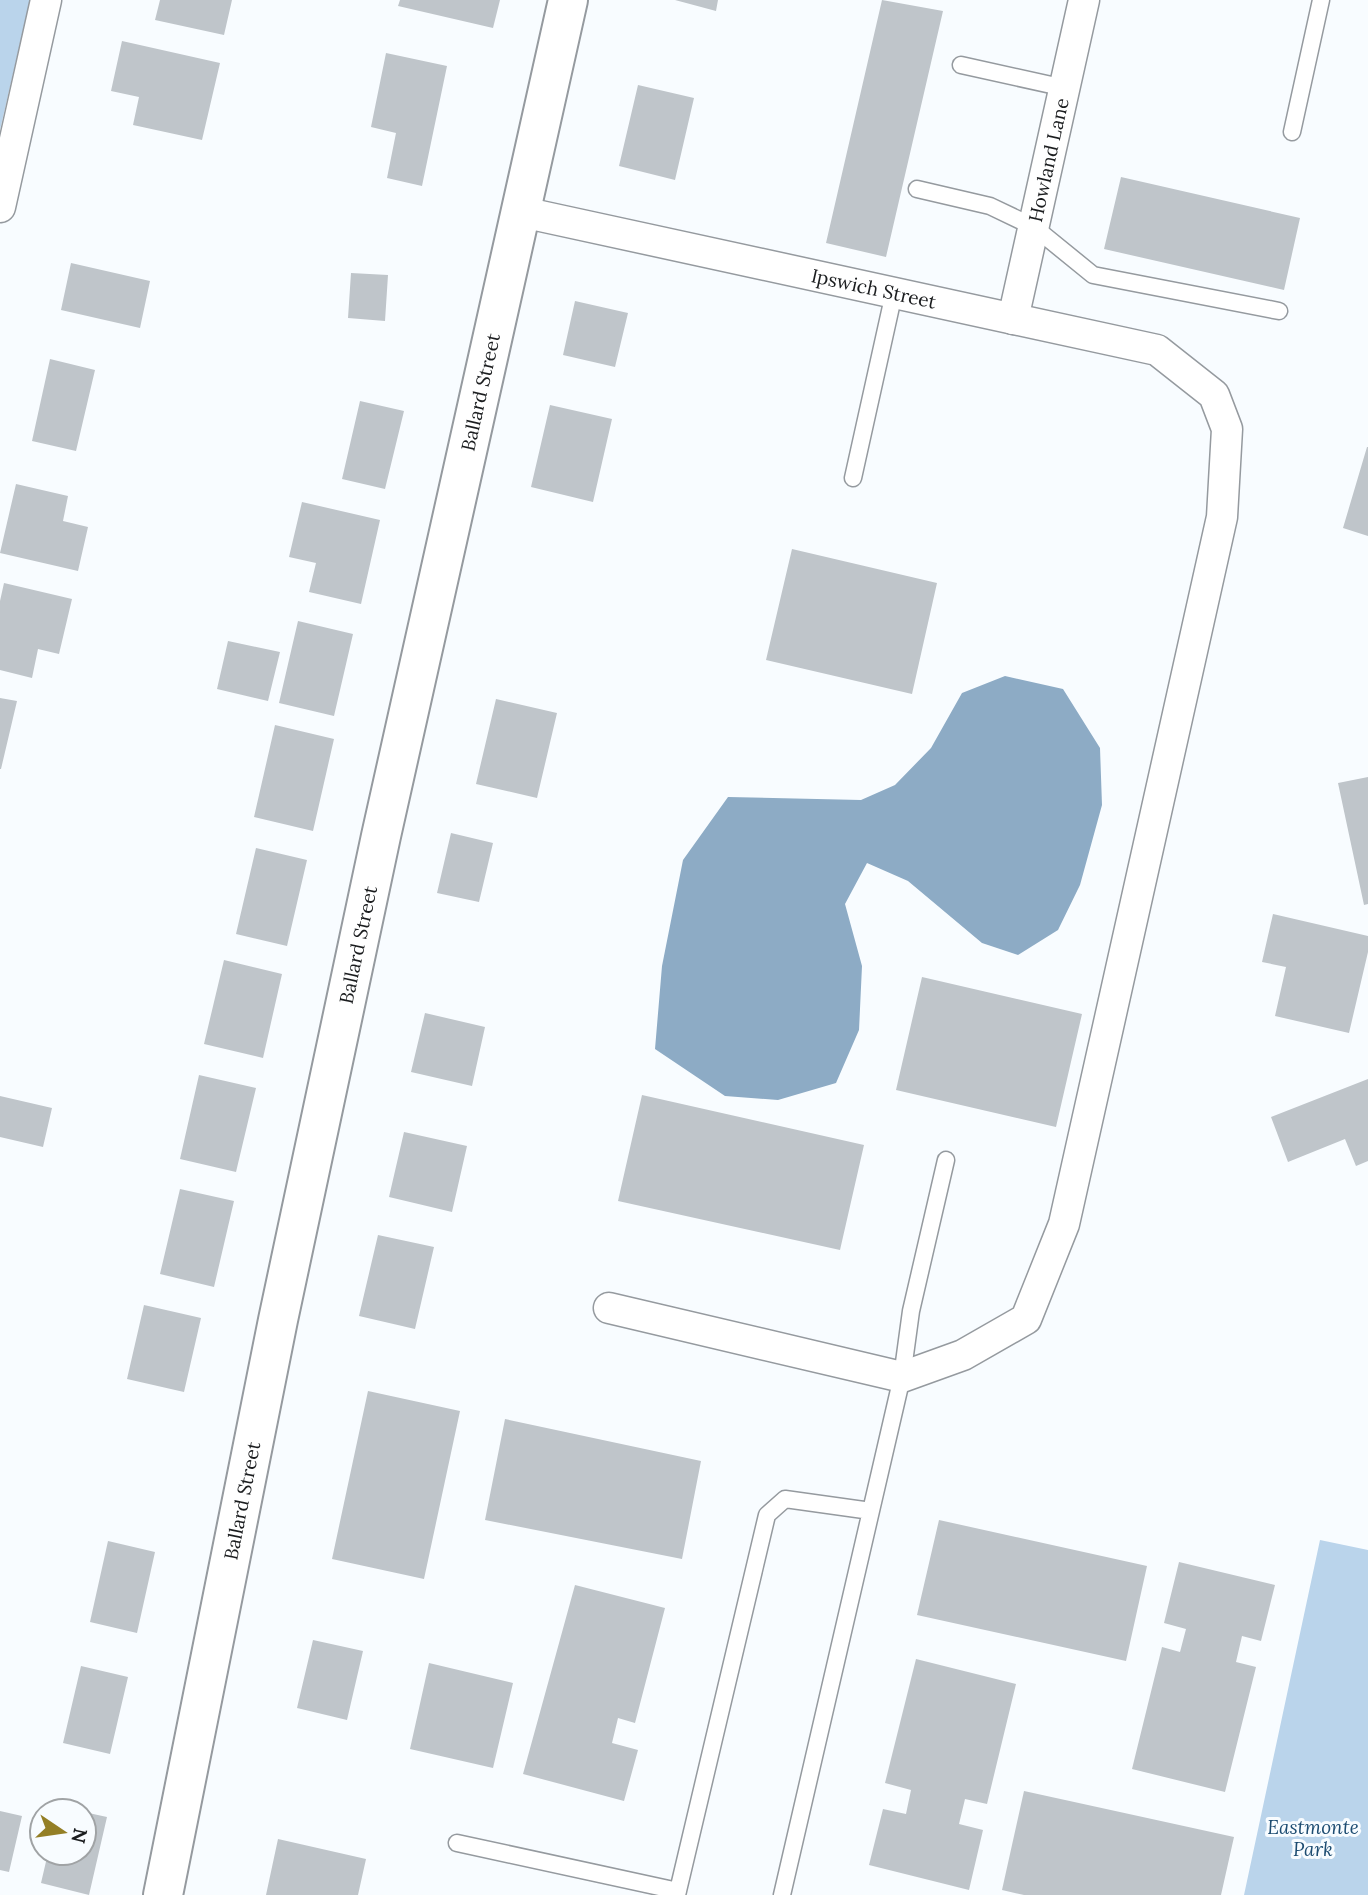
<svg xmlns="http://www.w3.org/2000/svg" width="1368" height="1895" viewBox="0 0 1368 1895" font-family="Lora,serif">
<rect width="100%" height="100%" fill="#f8fcff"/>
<path fill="#bad4eb" d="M 0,0 L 30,0 L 0,130 Z
M 1320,1540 L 1368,1550 L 1368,1895 L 1244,1895 Z"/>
<path fill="#8dabc5" d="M 1005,676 L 1063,689 L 1100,748 L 1102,805 L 1080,885 L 1058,930 L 1018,955 L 982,943 L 908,881 L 867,863 L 845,904 L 862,966 L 859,1030 L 836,1083 L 778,1100 L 725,1096 L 655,1049 L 662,966 L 683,860 L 728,797 L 861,800 L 895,785 L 931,748 L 962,693 Z"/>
<path fill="#bfc5ca" d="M 160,0 L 232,0 L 224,35 L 155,20 Z
M 400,0 L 500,0 L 493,28 L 398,6 Z
M 675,0 L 718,0 L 716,11 Z
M 882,0 L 943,11 L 886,257 L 826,243 Z
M 122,41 L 220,63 L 202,140 L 133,125 L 139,97 L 111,91 Z
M 386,53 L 447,66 L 422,186 L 387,178 L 396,133 L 371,127 Z
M 638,85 L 694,98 L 675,180 L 619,166 Z
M 1121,177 L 1300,218 L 1284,290 L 1104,249 Z
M 71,263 L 150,281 L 140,328 L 61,310 Z
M 351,273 L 388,275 L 385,321 L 348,318 Z
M 575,301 L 628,313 L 615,367 L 563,355 Z
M 50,359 L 95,370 L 76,451 L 32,441 Z
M 360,401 L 404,411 L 385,489 L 342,479 Z
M 550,405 L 612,419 L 593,502 L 531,487 Z
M 1367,447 L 1368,447 L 1368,536 L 1343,528 Z
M 16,484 L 68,496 L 63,521 L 88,527 L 78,571 L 0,553 Z
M 302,502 L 380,520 L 361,604 L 309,592 L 316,563 L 289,557 Z
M 792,549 L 937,583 L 912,694 L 766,660 Z
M 4,583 L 72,599 L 59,654 L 38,649 L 32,678 L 0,670 L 0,601 Z
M 298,621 L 353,634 L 334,716 L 279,703 Z
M 228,641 L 280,652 L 268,701 L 217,689 Z
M 0,698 L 17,701 L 1,769 L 0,769 Z
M 496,699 L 557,713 L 537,798 L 476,784 Z
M 275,725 L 334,739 L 313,831 L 254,817 Z
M 1368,777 L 1368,904 L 1364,905 L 1338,783 Z
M 451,833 L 493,843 L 479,902 L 437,893 Z
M 256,848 L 307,860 L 287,946 L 236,934 Z
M 1273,914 L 1368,936 L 1368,952 L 1349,1033 L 1275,1016 L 1286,967 L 1262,962 Z
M 224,960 L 282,974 L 263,1058 L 204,1044 Z
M 922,977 L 1082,1014 L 1056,1127 L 896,1090 Z
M 425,1013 L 485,1027 L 472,1086 L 411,1072 Z
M 199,1075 L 256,1088 L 236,1172 L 180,1159 Z
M 1368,1079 L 1368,1161 L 1356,1166 L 1345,1139 L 1288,1162 L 1271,1117 Z
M 642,1095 L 864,1145 L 840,1250 L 618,1201 Z
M 0,1096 L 52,1108 L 43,1147 L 0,1137 Z
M 404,1132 L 467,1146 L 452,1212 L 389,1197 Z
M 180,1189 L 234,1201 L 214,1287 L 160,1274 Z
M 378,1235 L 434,1247 L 415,1329 L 359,1316 Z
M 144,1305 L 201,1318 L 184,1392 L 127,1379 Z
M 368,1391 L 460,1411 L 424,1579 L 332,1559 Z
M 505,1419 L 701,1461 L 682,1559 L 485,1520 Z
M 939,1520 L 1147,1566 L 1126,1661 L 917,1615 Z
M 108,1541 L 155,1552 L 137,1633 L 90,1622 Z
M 1179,1562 L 1275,1585 L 1261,1641 L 1242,1636 L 1236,1662 L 1256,1667 L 1225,1792 L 1132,1769 L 1162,1647 L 1180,1652 L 1186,1629 L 1164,1623 Z
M 575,1585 L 665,1608 L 635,1723 L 618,1718 L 612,1743 L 638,1750 L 624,1801 L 523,1774 Z
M 313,1640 L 363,1651 L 347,1720 L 297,1708 Z
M 916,1659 L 1016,1684 L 987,1804 L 965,1799 L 959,1824 L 983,1830 L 969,1890 L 869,1865 L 883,1809 L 906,1814 L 911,1790 L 885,1783 Z
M 429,1663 L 513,1683 L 493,1768 L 410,1749 Z
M 81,1666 L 128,1677 L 110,1754 L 63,1743 Z
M 1024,1791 L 1234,1837 L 1221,1895 L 1024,1895 L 1002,1890 Z
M 0,1811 L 22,1816 L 9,1872 L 0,1870 Z
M 84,1812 L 107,1817 L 89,1895 L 41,1883 L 48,1853 L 84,1853 Z
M 278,1839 L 366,1859 L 358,1895 L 266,1895 Z"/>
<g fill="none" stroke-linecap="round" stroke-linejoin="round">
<g stroke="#959a9f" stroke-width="19">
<path id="service" d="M 961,65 L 1065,88
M 1292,132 L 1321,0
M 917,189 L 990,206 L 1034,227 L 1093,275 L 1279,311
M 853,478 L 894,293
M 457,1843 L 678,1891
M 677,1895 L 767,1515 L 785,1499 L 871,1511
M 782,1895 L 902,1377 L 911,1311 L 946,1160"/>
</g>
<g stroke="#959a9f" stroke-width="33">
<g id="minor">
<path d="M 0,207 L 46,0"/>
<path id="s1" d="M 522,212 L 1157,350 L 1214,395 L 1227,429 L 1222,517 L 1064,1224 L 1026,1319 L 963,1355 L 902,1377 L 609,1308"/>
<path id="s2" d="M 1013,319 L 1084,0"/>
</g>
</g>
<g stroke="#959a9f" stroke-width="42">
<g id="tertiary">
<path id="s3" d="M 163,1895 L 278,1320 L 381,836 L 568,0"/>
</g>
</g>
<use href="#service" stroke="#fff" stroke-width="16"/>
<use href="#minor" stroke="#fff" stroke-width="30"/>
<use href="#tertiary" stroke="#fff" stroke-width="38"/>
</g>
<g text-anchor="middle" stroke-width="6" stroke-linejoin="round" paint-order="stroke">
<g font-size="19" fill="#1b1d1f" stroke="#f8fcff">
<text dy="7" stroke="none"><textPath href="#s2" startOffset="163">Howland Lane</textPath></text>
<text dy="7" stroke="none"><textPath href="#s1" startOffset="360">Ipswich Street</textPath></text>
<text dy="7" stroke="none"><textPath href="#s3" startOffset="1536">Ballard Street</textPath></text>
<text dy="7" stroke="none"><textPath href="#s3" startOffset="970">Ballard Street</textPath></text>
<text dy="7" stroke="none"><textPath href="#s3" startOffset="402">Ballard Street</textPath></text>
</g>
<g font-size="19" font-style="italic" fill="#1d4c71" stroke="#f8fcff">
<text x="1313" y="1834">Eastmonte<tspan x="1313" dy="22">Park</tspan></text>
</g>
</g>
<g transform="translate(63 1832) rotate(103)"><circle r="33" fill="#f8fcff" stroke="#a0a3a5" stroke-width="2"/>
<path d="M0-5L12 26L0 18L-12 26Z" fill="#947f26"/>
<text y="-10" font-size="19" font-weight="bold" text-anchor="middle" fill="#1b1d1f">N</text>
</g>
</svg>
